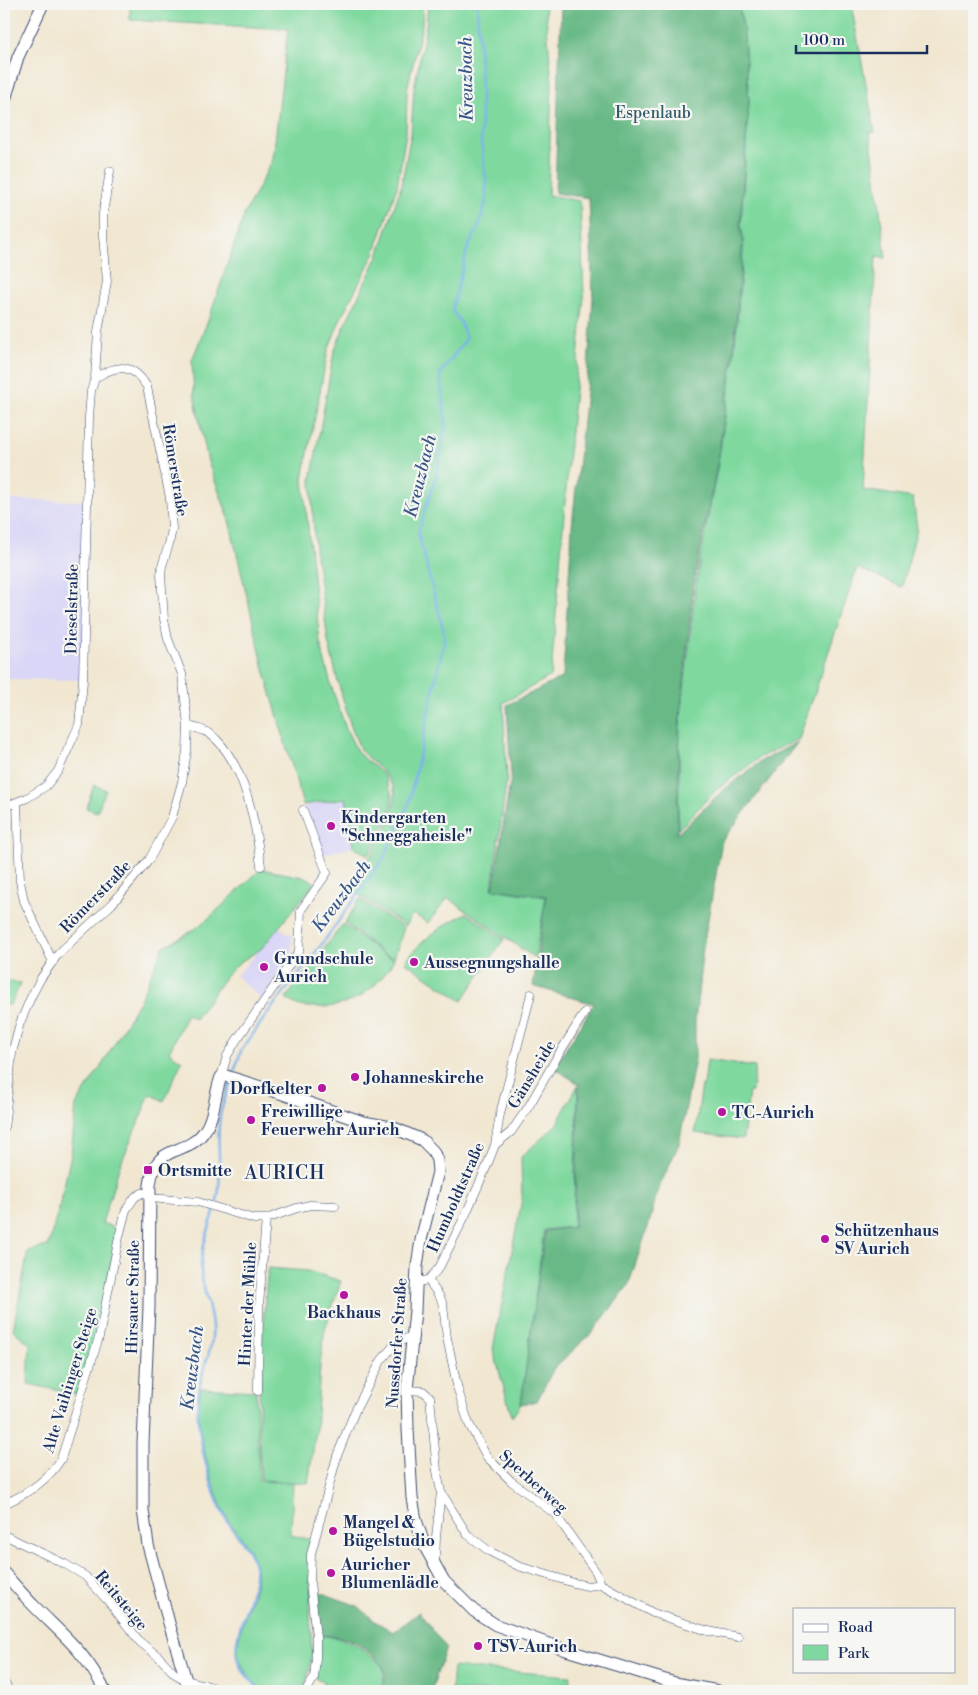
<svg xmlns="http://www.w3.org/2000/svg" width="978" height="1695" viewBox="0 0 978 1695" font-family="'Libre Bodoni',serif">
<rect width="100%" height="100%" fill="#f6f6f2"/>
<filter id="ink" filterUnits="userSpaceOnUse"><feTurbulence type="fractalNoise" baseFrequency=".02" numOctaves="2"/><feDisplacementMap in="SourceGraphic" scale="10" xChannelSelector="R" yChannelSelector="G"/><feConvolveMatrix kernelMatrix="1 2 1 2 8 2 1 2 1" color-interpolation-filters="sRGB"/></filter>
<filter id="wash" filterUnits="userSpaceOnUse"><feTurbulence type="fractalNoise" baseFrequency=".0096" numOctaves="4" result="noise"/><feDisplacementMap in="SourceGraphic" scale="20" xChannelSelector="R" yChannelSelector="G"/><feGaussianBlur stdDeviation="1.12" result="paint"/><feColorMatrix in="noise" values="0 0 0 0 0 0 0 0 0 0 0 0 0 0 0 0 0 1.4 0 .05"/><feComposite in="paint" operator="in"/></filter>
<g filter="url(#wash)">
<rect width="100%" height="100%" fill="#f1e7d1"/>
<path fill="#d9d6f7" d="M 4,500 L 86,501 L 83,680 L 4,679 Z
M 346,799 L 354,847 L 322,855 L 303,806 Z
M 280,927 L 287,934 L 292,934 L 292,955 L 261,999 L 236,976 Z"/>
<path fill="#7fd99f" stroke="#4d847e" d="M 130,4 L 423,4 L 422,26 L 407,89 L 406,133 L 397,187 L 374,254 L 341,318 L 328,350 L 303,479 L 320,643 L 331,685 L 346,729 L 358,753 L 384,775 L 392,795 L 392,805 L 386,823 L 368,855 L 354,847 L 346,798 L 303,805 L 264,669 L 228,516 L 208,462 L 194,395 L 192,360 L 209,318 L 245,213 L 273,159 L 288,29 L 130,20 Z
M 428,4 L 545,4 L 552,83 L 548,195 L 580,201 L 584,296 L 569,452 L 551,676 L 503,703 L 507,777 L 492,889 L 546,897 L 535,958 L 448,898 L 428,923 L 413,914 L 405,926 L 351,890 L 388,824 L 394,805 L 395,794 L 393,786 L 385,774 L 361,751 L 351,727 L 338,682 L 328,641 L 315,549 L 311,480 L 334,352 L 347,320 L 378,256 L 401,187 L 411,133 L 414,89 L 426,26 Z
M 738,4 L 851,4 L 875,132 L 870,132 L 886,258 L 876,256 L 863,490 L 913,498 L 917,528 L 902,587 L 857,568 L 799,739 L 760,757 L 717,789 L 678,830 L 680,727 L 696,581 L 718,464 L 734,358 L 744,241 L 741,225 L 749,101 L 743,26 Z
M 94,785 L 106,790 L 97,812 L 86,808 Z
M 261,869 L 308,878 L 315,883 L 261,949 L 240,962 L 226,976 L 195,1019 L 187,1014 L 169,1052 L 182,1061 L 164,1101 L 150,1094 L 119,1168 L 102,1223 L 118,1229 L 96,1336 L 77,1394 L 28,1384 L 30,1344 L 13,1330 L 28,1251 L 48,1246 L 58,1212 L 71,1155 L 76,1105 L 103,1063 L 140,1000 L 163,947 L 195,929 L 210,917 Z
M 360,899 L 404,928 L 394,958 L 384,954 L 345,923 Z
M 466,913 L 504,939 L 462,1001 L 405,962 C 421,939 442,926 466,913 Z
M 343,924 L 383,954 L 394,959 C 378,990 350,1009 315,1007 C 302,1007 297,1007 286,998 Z
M 4,981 L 21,983 L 10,1005 L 4,1005 Z
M 707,1060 L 755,1067 L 752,1092 L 749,1092 L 743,1139 L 695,1133 L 702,1085 L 704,1085 Z
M 578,1085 L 573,1227 L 544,1230 L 521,1404 L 512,1417 L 493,1349 L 522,1199 L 521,1157 L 556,1125 Z
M 268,1268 L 308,1271 L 341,1281 L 325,1329 L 320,1365 L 316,1431 L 308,1483 L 261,1480 C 256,1409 261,1339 268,1268 Z
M 201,1388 L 256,1391 L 259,1481 L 293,1483 L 291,1535 L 312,1540 C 312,1564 310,1587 310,1611 C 311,1638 315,1666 302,1691 L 262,1691 C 256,1684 248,1676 243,1668 C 225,1640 259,1600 256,1571 C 254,1550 238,1535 227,1518 C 215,1498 198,1435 198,1411 C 198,1404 200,1396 201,1388 Z
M 316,1635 C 350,1638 359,1644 383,1667 L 384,1679 L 379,1691 L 338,1691 L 331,1686 L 323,1685 L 323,1681 L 316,1678 Z
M 453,1667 L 571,1676 L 570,1691 L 451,1691 Z"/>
<path fill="#67b986" stroke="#417472" d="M 561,4 L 738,4 L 743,27 L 749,101 L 740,225 L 743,240 L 733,357 L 717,465 L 694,581 L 679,727 L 677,834 L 721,792 L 761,761 L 798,742 L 722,841 L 703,947 L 695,1022 L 695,1059 L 679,1144 L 658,1190 L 649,1224 L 628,1286 L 592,1333 L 554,1368 L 537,1401 L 521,1404 L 545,1231 L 574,1227 L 579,1084 L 554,1068 L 594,1004 L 533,986 L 546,896 L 493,889 L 511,777 L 507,705 L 563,677 L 572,526 L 586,392 L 593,299 L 589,198 L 555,193 Z
M 311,1589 L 358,1606 L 375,1621 L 393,1632 L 419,1612 L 446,1648 L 431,1691 L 380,1691 C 383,1686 386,1679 385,1672 C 385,1663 360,1644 351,1640 C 340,1636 327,1636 316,1635 Z"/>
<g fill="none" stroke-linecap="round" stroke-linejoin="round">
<path stroke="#7bb2ea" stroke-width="2.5" d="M 233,1075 L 241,1051 L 270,1010 L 322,944 L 384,858 L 409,803 L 445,636 L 418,533 L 438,469 L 446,423 L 440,374 L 466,339 L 461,323 L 452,310 L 467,250 L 479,226 L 486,201 L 486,180 L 481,142 L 481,86 L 477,4
M 231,1080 C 226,1095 220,1108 219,1124 C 217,1148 222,1172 218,1196 C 214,1220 200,1244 201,1270 C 202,1292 214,1313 212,1337 C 211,1353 203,1368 200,1384 C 195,1407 199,1429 203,1452 C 208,1473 214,1497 225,1517 C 235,1535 254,1550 255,1573 C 255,1601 225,1641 241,1668 C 246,1676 255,1684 261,1691"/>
</g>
</g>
<g filter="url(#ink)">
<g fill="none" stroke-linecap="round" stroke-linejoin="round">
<g stroke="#3b4b6f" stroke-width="9">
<path id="street" d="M 188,726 C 198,728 209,731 216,739 C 246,769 256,825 261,866
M 17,803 L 20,881 L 24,901 L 53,962
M 4,807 L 27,798 L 46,786 L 58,771 L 79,725 L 83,681 L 89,417 L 91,391 L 95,378 L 98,332 L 107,281 L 103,236 L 103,213 L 110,171
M 221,1077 L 227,1056 L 236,1041 L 299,951 L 301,910 L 327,873 L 303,810
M 4,1129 L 12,1053 L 20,1023 L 31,997 L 41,978 L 59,953 L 112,904 L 149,860 L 172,817 L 182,782 L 187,751 L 188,726 L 182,674 L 168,639 L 164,619 L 161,575 L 162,566 L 169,544 L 172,529 L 170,498 L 147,387 C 133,363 118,364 95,378
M 495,1145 L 511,1132 L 529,1106 L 557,1057 L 585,1012
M 150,1198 L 198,1202 L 254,1219 L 266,1219 L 297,1208 L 310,1205 L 335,1206
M 428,1280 L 440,1297 L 443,1305 L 447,1338 L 458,1390 L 464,1409 L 469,1424 L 487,1457 L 511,1481 L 555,1514 L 596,1572 L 601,1584
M 418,1282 L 428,1280 L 439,1268 L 466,1214 L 486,1168 L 495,1145 L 500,1114 L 531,994
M 407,1390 L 423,1391 L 430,1397 L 437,1471 L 441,1492 L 467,1534 L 489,1551 L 518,1566 L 574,1583 L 588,1586 L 601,1584 L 653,1613 L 708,1631 L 738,1637
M 258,1391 L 259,1306 L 266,1219
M 4,1504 C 27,1494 48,1481 61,1459 L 99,1337 L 119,1237 L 126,1210 L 135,1197 L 142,1193 L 150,1193
M 4,1535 L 65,1564 L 85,1576 L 108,1601 L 140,1642 L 159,1657 L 175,1674 L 186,1680 L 209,1686 L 220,1691
M 435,1562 L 436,1537 L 441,1492
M 4,1682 L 9,1691
M 306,1691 L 314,1678 L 316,1658 L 316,1637 L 310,1582 L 311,1554 L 337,1456 L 355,1411 L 381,1361 L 394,1345 L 413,1335"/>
</g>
<g stroke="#3b4b6f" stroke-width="13">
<path id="secondary" d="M 4,103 L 18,57 L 43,4
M 4,1573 C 14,1584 24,1596 35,1607 C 65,1637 86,1653 105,1691
M 188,1691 L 186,1680 L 169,1623 L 148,1545 L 143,1510 L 143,1443 L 149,1307 L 150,1185 C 155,1142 185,1157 203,1133 C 215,1118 214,1095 221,1077 L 226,1076 L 283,1094 L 363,1122 L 392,1127 L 422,1140 L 433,1151 L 437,1160 L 438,1172 L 421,1240 L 417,1266 L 415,1311 L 407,1390 L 408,1429 L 412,1498 L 416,1520 L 425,1547 L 444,1581 L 474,1611 L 496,1625 L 563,1649 L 675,1683 L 718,1691"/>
</g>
<use href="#street" stroke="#fff" stroke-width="8"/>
<use href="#secondary" stroke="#fff" stroke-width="11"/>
</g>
</g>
<g fill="#b5179e" stroke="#f6f6f2" stroke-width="2">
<circle cx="331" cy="826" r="5"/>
<circle cx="414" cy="962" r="5"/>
<circle cx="264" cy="967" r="5"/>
<circle cx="355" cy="1077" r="5"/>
<circle cx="322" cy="1088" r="5"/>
<circle cx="722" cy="1112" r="5"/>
<circle cx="251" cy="1120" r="5"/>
<rect x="143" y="1165" width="10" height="10" rx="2.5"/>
<circle cx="825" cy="1239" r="5"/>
<circle cx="344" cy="1295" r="5"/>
<circle cx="333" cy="1531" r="5"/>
<circle cx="331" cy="1573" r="5"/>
<circle cx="478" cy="1646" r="5"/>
</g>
<g text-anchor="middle" stroke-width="4.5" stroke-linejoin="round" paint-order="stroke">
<g font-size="16" fill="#345a6e" stroke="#f6f6f2">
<text x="653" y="118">Espenlaub</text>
</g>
<g font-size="16" fill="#1b2f5e" stroke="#f6f6f2">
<text transform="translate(176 470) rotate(81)" y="6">Römerstraße</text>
<text transform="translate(71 609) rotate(-89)" y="6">Dieselstraße</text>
<text transform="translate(95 896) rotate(-46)" y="6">Römerstraße</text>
<text transform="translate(531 1074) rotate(-59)" y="6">Gänsheide</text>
<text transform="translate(455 1197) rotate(-66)" y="6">Humboldtstraße</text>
<text transform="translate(132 1297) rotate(-89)" y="6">Hirsauer Straße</text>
<text transform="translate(247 1304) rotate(-87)" y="6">Hinter der Mühle</text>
<text transform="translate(396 1343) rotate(-86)" y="6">Nussdorfer Straße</text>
<text transform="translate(69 1380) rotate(-73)" y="6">Alte Vaihinger Steige</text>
<text transform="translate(534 1481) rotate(42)" y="6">Sperberweg</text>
<text transform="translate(122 1600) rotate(50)" y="6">Reitsteige</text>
</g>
<g font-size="16" font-weight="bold" fill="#1b2f5e" stroke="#f6f6f2" text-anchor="start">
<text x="341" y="823">Kindergarten<tspan x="341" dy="18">"Schneggaheisle"</tspan></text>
<text x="274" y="964">Grundschule<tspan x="274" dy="18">Aurich</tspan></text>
<text x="424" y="968">Aussegnungshalle</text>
<text x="365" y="1083">Johanneskirche</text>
<text x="312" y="1094" text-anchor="end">Dorfkelter</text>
<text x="261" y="1117">Freiwillige<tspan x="261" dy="18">Feuerwehr Aurich</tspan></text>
<text x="732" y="1118">TC-Aurich</text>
<text x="158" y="1176">Ortsmitte</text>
<text x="835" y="1236">Schützenhaus<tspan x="835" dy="18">SV Aurich</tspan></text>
<text x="344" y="1318" text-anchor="middle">Backhaus</text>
<text x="343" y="1528">Mangel &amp;<tspan x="343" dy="18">Bügelstudio</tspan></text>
<text x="341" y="1570">Auricher<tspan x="341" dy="18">Blumenlädle</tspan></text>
<text x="488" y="1652">TSV-Aurich</text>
</g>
<g font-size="18" font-style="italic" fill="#385688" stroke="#f6f6f2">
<text transform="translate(466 79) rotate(-91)" y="6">Kreuzbach</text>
<text transform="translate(420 476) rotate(-76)" y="6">Kreuzbach</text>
<text transform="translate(341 896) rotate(-53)" y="6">Kreuzbach</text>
<text transform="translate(192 1368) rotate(-83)" y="6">Kreuzbach</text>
</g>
<g font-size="19" letter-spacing="1" fill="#1b2f5e" stroke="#f6f6f2">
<text x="285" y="1179">AURICH</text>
</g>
</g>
<rect width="978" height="1695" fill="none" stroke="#f6f6f2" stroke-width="20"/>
<rect x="793" y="1608" width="162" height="65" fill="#f6f6f2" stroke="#9ea6b7"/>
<rect x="803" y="1624" width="25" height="8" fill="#ffffff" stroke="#9ea6b7"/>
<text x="838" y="1632" font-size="15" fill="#1b2f5e">Road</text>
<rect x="803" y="1645" width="25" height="15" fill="#7fd99f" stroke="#9ea6b7"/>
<text x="838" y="1658" font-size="15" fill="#1b2f5e">Park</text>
<path d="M796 45v8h131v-8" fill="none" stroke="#1b2f5e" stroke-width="2.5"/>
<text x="803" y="45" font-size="15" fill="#1b2f5e" stroke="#f6f6f2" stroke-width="4" paint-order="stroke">100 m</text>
</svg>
